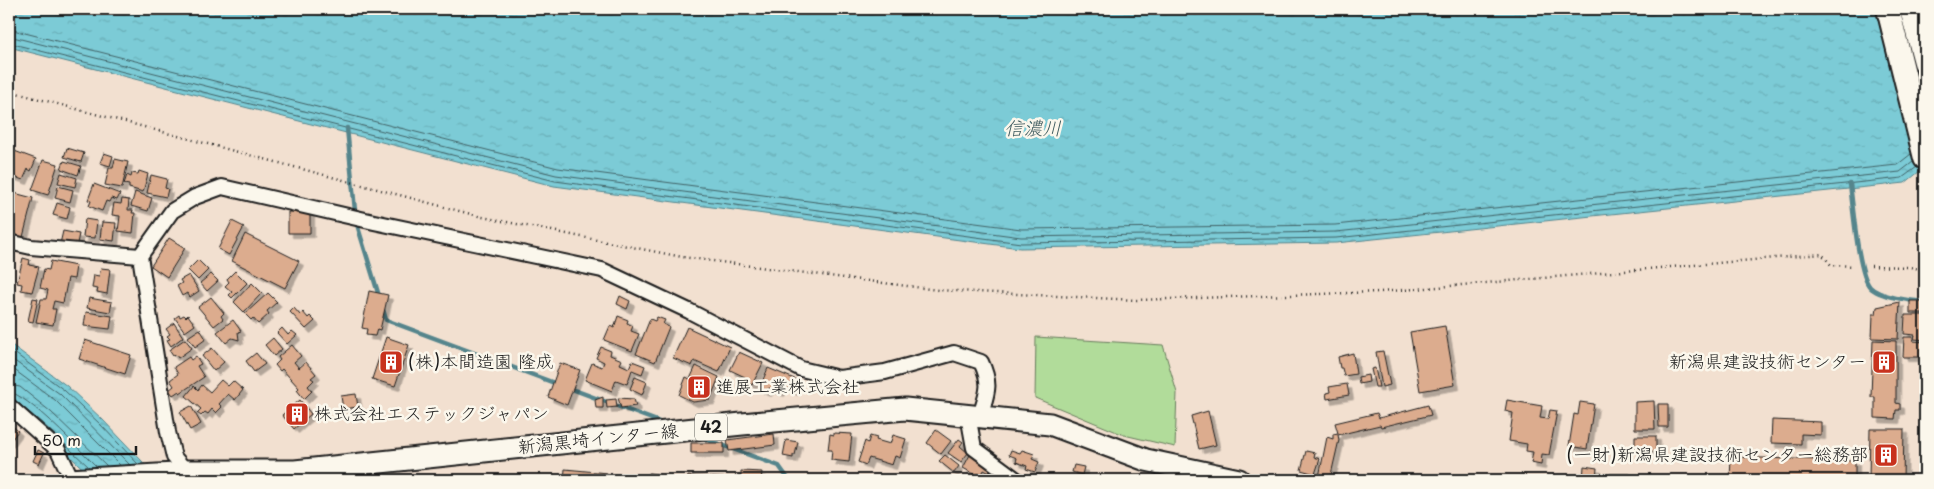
<svg xmlns="http://www.w3.org/2000/svg" width="1934" height="489" viewBox="0 0 1934 489" font-family="'Playpen Sans','Klee One',sans-serif">
<defs>
<pattern id="water-ripples" width="26" height="14" patternUnits="userSpaceOnUse" patternTransform="scale(1.25)"><rect width="26" height="14" fill="#7bcbd6"/><path d="M2 4q2-2 4 0t4 0M15 11q2-2 4 0t4 0" fill="none" stroke="#6aaeb7"/></pattern>
<filter id="shadow"><feDropShadow dx="4.5" dy="4.5" stdDeviation="0" flood-color="#0004"/></filter>
</defs>
<rect width="100%" height="100%" fill="#f2e0d0"/>
<filter id="ink" filterUnits="userSpaceOnUse"><feTurbulence type="fractalNoise" baseFrequency=".02" numOctaves="2"/><feDisplacementMap in="SourceGraphic" scale="10" xChannelSelector="R" yChannelSelector="G"/><feConvolveMatrix kernelMatrix="1 2 1 2 8 2 1 2 1" color-interpolation-filters="sRGB"/></filter>
<g filter="url(#ink)">
<path fill="#b1dc9a" stroke="#667c5b" d="M 1036,337 L 1163,345 L 1177,393 L 1175,447 L 1124,435 L 1035,398 Z"/>
<path fill="url(#water-ripples)" stroke="#55858c" d="M 9,9 L 1925,9 L 1925,167 L 1905,183 L 1336,243 L 1020,248 L 554,186 L 9,47 Z
M 9,343 L 67,386 L 103,420 L 160,480 L 95,480 L 39,427 L 9,402 Z"/>
<g fill="none" stroke-linecap="round" stroke-linejoin="round">
<path stroke="#426266" stroke-width="1" d="M 9,29 L 558,168 L 1021,229 L 1335,225 L 1897,165 L 1911,154
M 9,36 L 556,175 L 1021,237 L 1336,232 L 1900,172 L 1913,162
M 9,43 L 555,181 L 1021,243 L 1336,238 L 1902,178 L 1917,167
M 9,349 L 64,390 L 100,424 L 138,464
M 9,357 L 60,394 L 130,465
M 9,366 L 55,400 L 120,465
M 9,385 L 20,387 L 51,412 L 107,466
M 9,392 C 26,393 82,452 97,467
M 17,402 L 42,423 L 89,467"/>
<path stroke="#55858c" stroke-width="4.5" d="M 347,128 L 356,221 L 379,296
M 1850,184 C 1853,205 1858,274 1870,287 C 1879,297 1912,301 1925,302
M 383,309 L 386,320 L 557,384
M 569,388 L 665,424
M 700,437 L 779,466 L 789,480"/>
</g>
<path fill="#dcac8e" stroke="#1c1c1c" filter="url(#shadow)" d="M 67,148 L 84,153 L 81,162 L 64,157 Z
M 9,149 L 36,159 L 31,171 L 28,169 L 23,180 L 9,175 Z
M 104,153 L 113,156 L 110,166 L 100,163 Z
M 115,159 L 128,162 L 122,188 L 105,185 L 109,168 L 113,168 Z
M 43,160 L 58,164 L 48,195 L 32,190 Z
M 64,161 L 81,166 L 78,175 L 61,169 Z
M 139,171 L 148,174 L 143,192 L 129,188 L 129,185 L 124,184 L 127,175 L 131,177 L 132,173 L 138,174 Z
M 61,173 L 77,178 L 75,187 L 58,183 Z
M 151,175 L 167,179 L 165,188 L 168,189 L 166,197 L 147,193 Z
M 94,184 L 120,194 L 117,200 L 111,198 L 109,202 L 106,201 L 102,211 L 89,206 L 91,201 L 88,200 Z
M 58,186 L 73,190 L 70,202 L 55,198 Z
M 135,192 L 152,198 L 148,211 L 131,206 Z
M 14,193 L 33,198 L 23,237 L 9,233 L 9,213 Z
M 122,199 L 129,200 L 128,210 L 133,210 L 132,213 L 135,213 L 133,233 L 118,231 L 120,216 L 112,215 L 114,203 L 121,204 Z
M 57,203 L 70,207 L 67,219 L 53,215 Z
M 288,212 L 310,212 L 310,233 L 288,233 Z
M 85,219 L 97,221 L 95,238 L 83,237 Z
M 232,221 L 244,227 L 229,255 L 218,249 Z
M 102,222 L 116,223 L 114,241 L 100,239 Z
M 63,231 L 79,234 L 76,248 L 60,244 Z
M 245,234 L 299,261 L 285,288 L 232,261 Z
M 169,238 L 185,248 L 167,277 L 151,266 Z
M 23,258 L 30,260 L 29,265 L 39,267 L 32,292 L 21,290 L 22,284 L 17,283 Z
M 198,260 L 208,270 L 198,280 L 188,270 Z
M 51,261 L 76,266 L 74,279 L 68,278 L 63,303 L 54,301 L 52,309 L 56,309 L 53,325 L 36,322 L 41,299 L 46,299 L 48,290 L 40,288 L 44,269 L 49,270 Z
M 101,268 L 110,269 L 107,294 L 97,292 L 98,289 L 92,288 L 94,275 L 99,276 Z
M 235,271 L 247,283 L 232,298 L 229,295 L 232,292 L 225,286 L 229,282 L 227,279 Z
M 211,274 L 218,281 L 207,291 L 200,283 Z
M 189,275 L 199,291 L 190,297 L 187,293 L 182,296 L 177,286 L 182,283 L 180,280 Z
M 252,283 L 262,293 L 244,312 L 234,302 Z
M 369,291 L 388,295 L 380,330 L 377,329 L 375,336 L 366,335 L 367,329 L 362,328 Z
M 268,293 L 277,302 L 267,311 L 269,314 L 258,324 L 253,318 L 251,320 L 245,314 Z
M 620,296 L 630,301 L 627,309 L 617,304 Z
M 211,297 L 224,313 L 221,316 L 223,319 L 214,326 L 198,307 Z
M 33,298 L 38,299 L 33,322 L 28,321 Z
M 89,298 L 112,302 L 110,312 L 87,308 Z
M 1910,301 L 1925,301 L 1925,313 L 1910,313 Z
M 1900,302 L 1898,339 L 1872,338 L 1873,314 L 1876,314 L 1877,307 Z
M 294,308 L 300,315 L 303,312 L 308,318 L 310,316 L 315,321 L 306,329 L 290,312 Z
M 86,312 L 112,316 L 110,329 L 84,326 Z
M 179,315 L 180,317 L 184,315 L 186,317 L 188,315 L 195,325 L 185,332 L 175,318 Z
M 1905,315 L 1925,315 L 1925,340 L 1914,339 L 1915,335 L 1904,334 Z
M 618,316 L 628,320 L 627,323 L 633,326 L 631,331 L 639,334 L 632,351 L 604,340 L 610,326 L 614,328 Z
M 657,317 L 665,320 L 663,324 L 669,327 L 655,362 L 636,354 L 650,319 L 655,321 Z
M 233,320 L 241,331 L 238,332 L 239,340 L 232,338 L 226,343 L 217,332 Z
M 174,323 L 183,337 L 171,346 L 167,340 L 170,339 L 167,336 L 170,334 L 166,329 Z
M 1445,326 L 1455,385 L 1420,391 L 1410,332 Z
M 687,327 L 730,347 L 719,372 L 694,361 L 692,366 L 673,358 Z
M 282,328 L 288,335 L 292,331 L 297,335 L 287,344 L 277,333 Z
M 200,329 L 206,339 L 195,347 L 188,337 Z
M 386,337 L 409,345 L 395,386 L 372,379 Z
M 1904,337 L 1912,337 L 1913,341 L 1925,342 L 1925,357 L 1903,357 Z
M 273,338 L 282,349 L 274,356 L 265,345 Z
M 185,339 L 192,348 L 178,358 L 176,355 L 173,356 L 169,350 Z
M 85,340 L 131,355 L 125,374 L 79,359 Z
M 1873,340 L 1896,341 L 1896,403 L 1900,404 L 1900,410 L 1896,410 L 1895,419 L 1875,418 L 1875,397 L 1871,397 Z
M 292,345 L 301,356 L 294,362 L 299,368 L 306,362 L 316,374 L 311,378 L 314,380 L 308,386 L 312,391 L 304,399 L 297,390 L 299,388 L 282,369 L 280,371 L 275,365 L 280,360 L 278,357 Z
M 601,347 L 611,351 L 610,355 L 622,360 L 620,364 L 629,368 L 632,361 L 645,366 L 642,374 L 632,370 L 627,384 L 616,380 L 612,391 L 585,380 L 592,363 L 602,367 L 604,362 L 596,358 Z
M 212,348 L 224,362 L 214,371 L 202,356 Z
M 1383,351 L 1390,385 L 1382,387 L 1376,352 Z
M 739,352 L 763,363 L 752,385 L 744,381 L 745,377 L 730,370 Z
M 256,353 L 265,364 L 254,372 L 246,361 Z
M 1353,353 L 1356,374 L 1344,376 L 1342,368 L 1340,368 L 1338,357 Z
M 196,356 L 201,364 L 197,366 L 204,377 L 180,393 L 179,391 L 173,395 L 169,390 L 174,386 L 170,380 L 178,374 L 174,367 L 189,357 L 191,360 Z
M 560,363 L 580,370 L 567,405 L 548,397 Z
M 696,366 L 719,377 L 710,400 L 693,402 L 679,395 L 686,377 L 690,379 Z
M 768,368 L 797,380 L 793,391 L 782,386 L 780,392 L 769,388 L 767,392 L 759,389 Z
M 1375,368 L 1379,387 L 1375,387 L 1371,369 Z
M 1368,375 L 1369,382 L 1359,384 L 1358,377 Z
M 635,377 L 647,382 L 642,395 L 630,389 Z
M 221,380 L 228,386 L 233,381 L 243,390 L 235,400 L 228,394 L 219,404 L 222,407 L 216,413 L 212,409 L 208,414 L 205,412 L 201,416 L 197,413 L 201,409 L 186,396 L 194,386 L 198,390 L 202,385 L 210,392 Z
M 1347,384 L 1349,395 L 1327,399 L 1326,393 L 1330,392 L 1329,387 Z
M 356,394 L 358,407 L 343,409 L 341,396 Z
M 603,397 L 603,408 L 596,408 L 595,400 Z
M 618,398 L 634,399 L 636,406 L 621,408 Z
M 616,399 L 617,407 L 607,408 L 606,400 Z
M 300,400 L 311,414 L 294,429 L 282,415 Z
M 1507,400 L 1542,406 L 1540,418 L 1548,419 L 1550,410 L 1557,411 L 1549,455 L 1542,454 L 1541,465 L 1531,463 L 1533,452 L 1526,451 L 1527,444 L 1509,441 L 1513,413 L 1505,411 Z
M 1654,401 L 1655,429 L 1635,429 L 1635,402 Z
M 1580,402 L 1594,404 L 1587,449 L 1569,446 L 1574,414 L 1578,415 Z
M 1658,404 L 1668,404 L 1668,427 L 1659,427 Z
M 1428,405 L 1431,415 L 1381,427 L 1380,425 L 1338,435 L 1339,440 L 1330,479 L 1319,477 L 1327,437 L 1333,439 L 1333,434 L 1338,433 L 1335,423 L 1377,413 L 1379,418 Z
M 191,406 L 201,424 L 190,430 L 180,412 Z
M 1208,411 L 1216,445 L 1199,449 L 1191,416 Z
M 1772,420 L 1821,422 L 1821,435 L 1801,434 L 1801,444 L 1771,443 Z
M 9,423 L 18,431 L 9,443 Z
M 1870,429 L 1904,429 L 1903,480 L 1869,480 Z
M 936,430 L 951,441 L 941,454 L 927,443 Z
M 834,433 L 852,434 L 849,462 L 831,460 L 832,450 L 828,450 L 830,434 L 834,435 Z
M 774,434 L 775,445 L 729,451 L 727,440 Z
M 893,435 L 906,439 L 900,458 L 895,456 L 892,465 L 869,458 L 866,465 L 858,462 L 865,441 L 868,443 L 870,436 L 877,438 L 876,440 L 890,444 Z
M 1635,436 L 1656,436 L 1656,452 L 1635,452 Z
M 959,439 L 963,442 L 960,446 L 968,453 L 961,462 L 948,453 Z
M 786,440 L 798,442 L 795,455 L 793,455 L 793,458 L 783,456 Z
M 691,443 L 724,443 L 724,453 L 691,453 Z
M 38,450 L 44,453 L 39,464 L 33,461 Z
M 1011,450 L 1020,453 L 1022,450 L 1034,454 L 1032,459 L 1039,462 L 1035,472 L 1026,469 L 1027,466 L 1016,462 L 1017,458 L 1009,455 Z
M 1306,451 L 1315,453 L 1314,457 L 1320,459 L 1315,474 L 1301,470 Z
M 971,453 L 993,466 L 990,473 L 984,470 L 982,474 L 974,474 L 963,468 Z
M 945,455 L 959,466 L 954,473 L 939,461 Z
M 1731,457 L 1855,461 L 1855,480 L 1730,480 Z
M 1074,465 L 1084,467 L 1082,475 L 1072,472 Z
M 1584,466 L 1597,468 L 1596,480 L 1583,480 Z
M 565,469 L 607,473 L 606,480 L 564,480 Z
M 741,471 L 762,472 L 761,480 L 741,480 Z
M 649,473 L 657,474 L 656,480 L 639,480 L 640,475 L 649,476 Z
M 1610,474 L 1630,474 L 1630,480 L 1610,480 Z
M 688,476 L 738,479 L 738,480 L 687,480 Z"/>
<g fill="none" stroke-linecap="round" stroke-linejoin="round">
<g stroke="#1c1c1c" stroke-width="18">
<path id="minor" d="M 9,242 L 31,247 L 140,256
M 9,406 L 58,450 L 72,480
M 968,415 L 974,448 L 1017,480
M 189,477 L 186,471 L 174,457 L 168,432 L 140,256 L 172,211 L 195,197 L 222,187 L 374,222 L 602,270 L 689,311 L 801,369 L 839,378 L 885,372 L 954,353 L 981,362 C 992,385 987,393 980,416"/>
</g>
<g stroke="#1c1c1c" stroke-width="25">
<path id="primary" d="M 69,480 L 175,474 L 186,471 L 295,471 L 742,424 L 905,409 L 1050,424 L 1146,460 L 1239,480"/>
</g>
<g stroke="#1c1c1c" stroke-width="26">
<path id="trunk" d="M 1888,9 L 1925,158
M 1911,9 L 1925,62"/>
</g>
<path stroke="#1c1c1c" stroke-width="2.5" stroke-dasharray="1 4" stroke-linecap="butt" d="M 9,91 L 482,217 L 682,257 L 938,290 L 1137,300 L 1380,292 L 1822,254 L 1831,265 L 1854,266
M 1871,266 L 1910,267 L 1925,270"/>
<use href="#minor" stroke="#fbf7ec" stroke-width="14"/>
<use href="#primary" stroke="#fbf7ec" stroke-width="21"/>
<use href="#trunk" stroke="#fbf7ec" stroke-width="22"/>
</g>
</g>
<defs>
<g id="building-square" transform="scale(1.25)"><rect x="-9" y="-9" width="18" height="18" rx="4" fill="#c8321e" stroke="#fbf7ec"/><path d="M-4-6H4V6H1V3H-1V6H-4ZM-2.5-4.3h1.7v1.8h-1.7ZM.8-4.3h1.7v1.8H.8ZM-2.5-1h1.7V.8h-1.7ZM.8-1h1.7V.8H.8Z" fill="#fff"/></g>
</defs>
<g fill-rule="evenodd">
<use href="#building-square" x="391" y="362"/>
<use href="#building-square" x="1884" y="362"/>
<use href="#building-square" x="699" y="387"/>
<use href="#building-square" x="297" y="414"/>
<use href="#building-square" x="1886" y="455"/>
</g>
<g text-anchor="middle" stroke-width="5" stroke-linejoin="round" paint-order="stroke">
<rect fill="#fbf7ec" stroke="#5f5e5a" stroke-width="1" x="695" y="413.5" width="32" height="27" rx="4"/>
<g font-size="16" font-weight="bold" fill="#1c1c1c">
<text x="711" y="433">42</text>
</g>
<g font-size="18" fill="#1c1c1c" stroke="#fbf7ec" text-anchor="start">
<text x="408" y="368">(株)本間造園 隆成</text>
<text x="1866" y="368" text-anchor="end">新潟県建設技術センター</text>
<text x="716" y="393">進展工業株式会社</text>
<text x="314" y="420">株式会社エステックジャパン</text>
<text x="1868" y="461" text-anchor="end">(一財)新潟県建設技術センター総務部</text>
</g>
<g font-size="18" fill="#1c1c1c" stroke="#fbf7ec">
<text transform="translate(598 439) rotate(-6)" y="6">新潟黒埼インター線</text>
</g>
<g font-size="19" font-style="italic" fill="#3d595d" stroke="#fbf7ec">
<text x="1033" y="135">信濃川</text>
</g>
</g>
<rect width="1934" height="489" fill="none" stroke="#fbf7ec" stroke-width="30"/>
<rect x="15" y="15" width="1904" height="459" fill="none" stroke="#1c1c1c" stroke-width="2" filter="url(#ink)"/>
<path d="M35 446v8h101v-8" fill="none" stroke="#1c1c1c" stroke-width="2.5"/>
<text x="42" y="446" font-size="15" fill="#1c1c1c" stroke="#fbf7ec" stroke-width="4" paint-order="stroke">50 m</text>
</svg>
